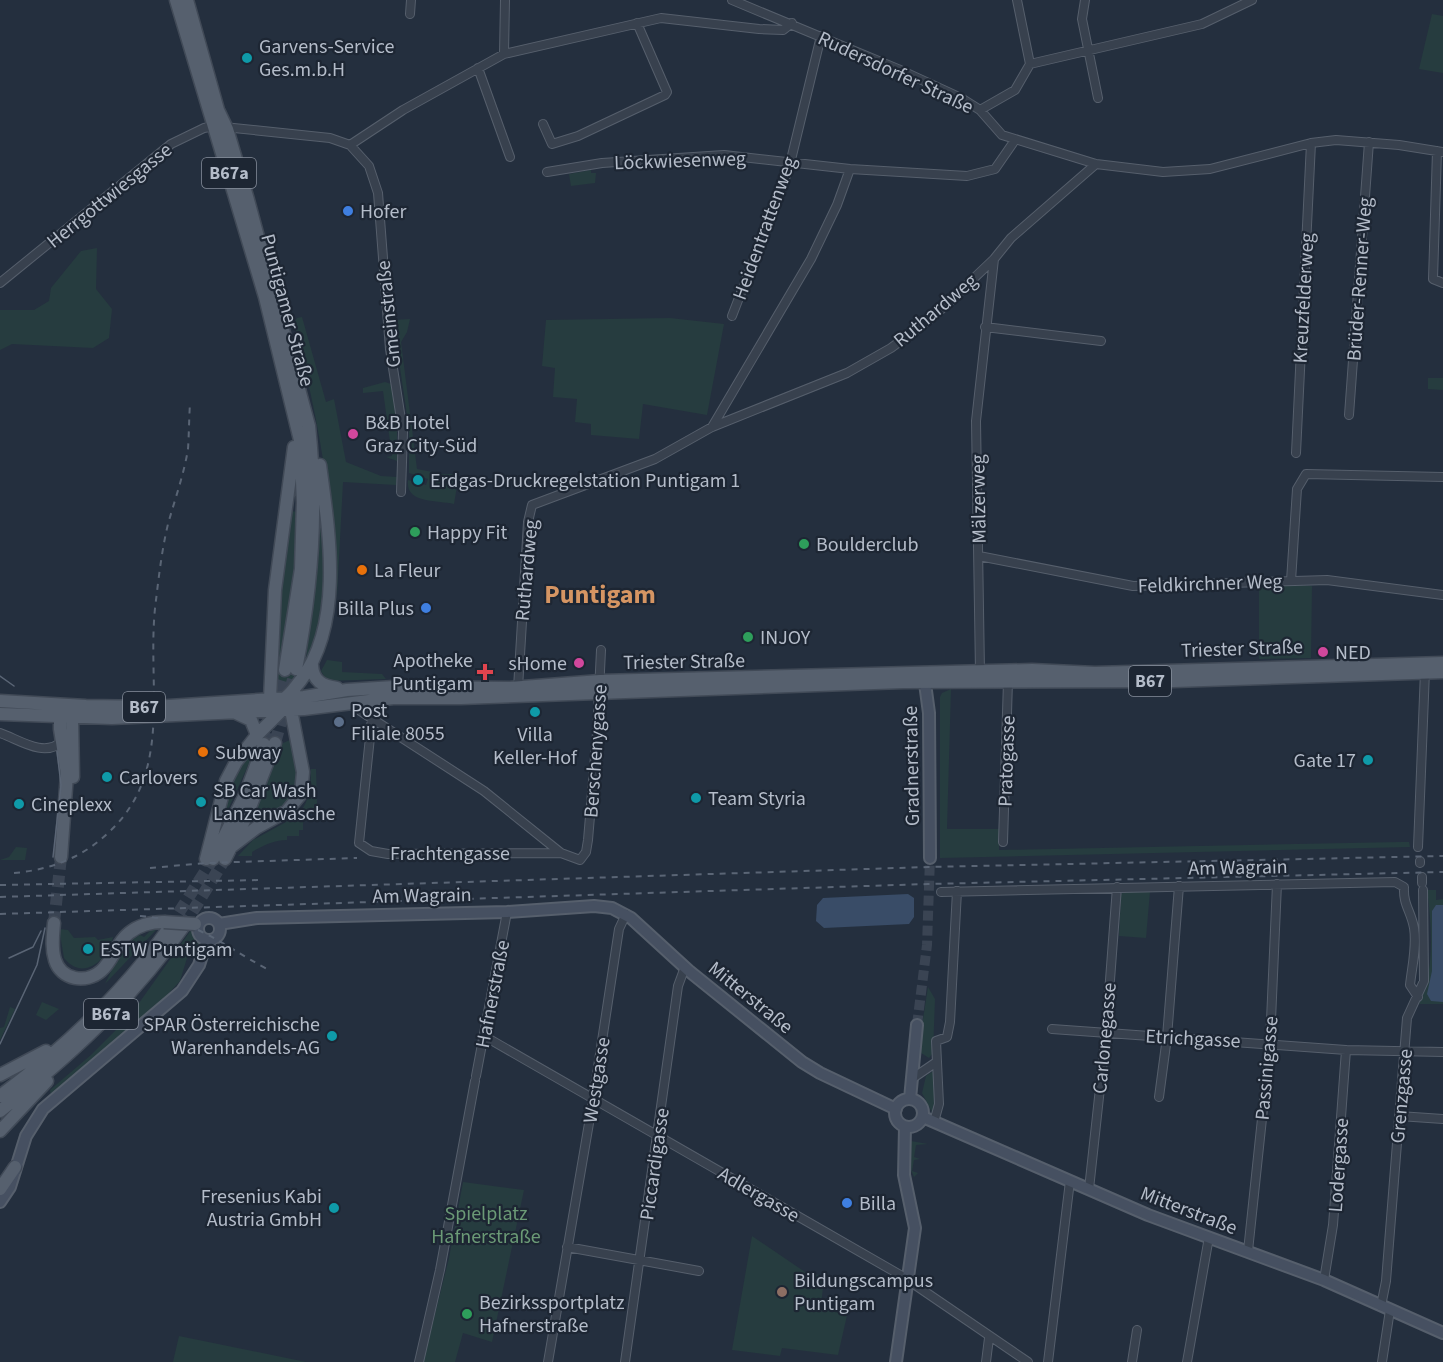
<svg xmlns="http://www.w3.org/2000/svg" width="1443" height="1362" viewBox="0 0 1443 1362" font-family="'Source Sans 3',sans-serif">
<rect width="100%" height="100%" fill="#242f3e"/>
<path fill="#263c3f" d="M 1432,14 L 1443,16 L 1443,73 L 1419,69 Z
M 591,170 L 591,173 L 596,173 L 595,183 L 571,186 L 569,174 Z
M 97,248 L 96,289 L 112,309 L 109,338 L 93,348 L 12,344 L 0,350 L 0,310 L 34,310 L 49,301 L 51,288 L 81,251 Z
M 302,317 L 326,402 L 334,399 L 346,462 L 381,476 L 397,477 L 396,485 L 343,482 L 337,597 C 333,501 318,417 294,323 L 297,318 Z
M 670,318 L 724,324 L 707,415 L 643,404 L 639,439 L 591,435 L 591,424 L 575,422 L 577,399 L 553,397 L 555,368 L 542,366 L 546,320 Z
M 410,319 L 407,332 L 401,342 L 417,469 L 443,474 L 459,474 L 454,504 C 437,500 405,504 408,480 L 426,485 L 428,479 L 409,473 L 409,429 L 393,320 Z
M 1428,378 L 1443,378 L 1443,390 L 1428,389 Z
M 385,382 L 391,384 L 397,425 L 397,461 L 386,457 L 392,456 L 383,391 L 363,393 L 363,388 Z
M 292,511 L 297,512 L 294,573 L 279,670 L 305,667 L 317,567 L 319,513 L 322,513 C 326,572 332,634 293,683 L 276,686 C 265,664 287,541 292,511 Z
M 1297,585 L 1312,586 L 1311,658 L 1259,659 L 1259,588 Z
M 327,660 L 342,662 L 342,672 L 382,674 L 386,679 L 327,681 L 321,671 Z
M 951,689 L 947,829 L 999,829 L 999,850 L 1401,842 L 1409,842 L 1410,847 L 940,858 L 940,697 L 942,693 Z
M 290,740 C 302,798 303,797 250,825 L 283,743 Z
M 255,745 L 256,748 L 216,836 C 224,798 232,776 255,745 Z
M 311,769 L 316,769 L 317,804 L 314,804 L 314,812 L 308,813 L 303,823 L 303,830 L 299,830 L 299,836 L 287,836 L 287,840 C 275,840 264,845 252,852 L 252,856 L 238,856 L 253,840 L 297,816 C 310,801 311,788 311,769 Z
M 16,847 L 27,848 L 25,860 L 0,860 L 9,857 Z
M 1427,890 L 1436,890 L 1436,900 L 1443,899 L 1443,1004 L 1419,1004 C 1435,970 1432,927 1427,890 Z
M 1126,891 L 1150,891 L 1146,938 L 1119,936 L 1121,894 Z
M 153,928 L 157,929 L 105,984 C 114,967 122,943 140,935 L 144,937 Z
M 59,929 L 68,930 L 74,938 L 95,937 L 98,940 L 113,937 C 108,960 83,982 64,958 Z
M 191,930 L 198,937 L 199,946 L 191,945 L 180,981 L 158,1005 L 51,1095 L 50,1090 L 91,1055 L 129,1017 Z
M 928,987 L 935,999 L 933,1053 L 929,1058 L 921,1053 L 921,1032 Z
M 42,1002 L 59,1009 L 46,1020 L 36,1015 Z
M 10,1007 L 15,1009 L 0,1040 L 0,1028 L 4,1027 Z
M 933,1071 L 937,1099 L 933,1114 L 922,1093 L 926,1076 Z
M 911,1141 L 928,1144 L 916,1145 L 914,1157 L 920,1159 L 914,1160 L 912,1171 L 918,1173 L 914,1177 L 910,1168 Z
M 463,1182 L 524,1190 L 492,1342 L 463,1333 L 455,1362 L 423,1362 L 449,1258 Z
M 752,1236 L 805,1272 L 824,1276 L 821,1307 L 848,1311 L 838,1355 L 782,1348 L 780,1356 L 732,1350 Z
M 179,1336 L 306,1362 L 173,1362 Z"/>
<path fill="#394c67" d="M 908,894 L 914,898 L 914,917 L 909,924 L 824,928 L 816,921 L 817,905 L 823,898 Z
M 1436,905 L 1443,905 L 1443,1002 L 1431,1001 L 1427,994 L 1432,971 L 1432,911 Z"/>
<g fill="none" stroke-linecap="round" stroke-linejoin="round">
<path stroke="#3a4453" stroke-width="10" stroke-dasharray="10 5" stroke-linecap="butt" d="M 917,1025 L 927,945 L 930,858"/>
<path stroke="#3a4453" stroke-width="12" stroke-dasharray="12 6" stroke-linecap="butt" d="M 275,743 L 296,669
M 264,744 L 285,670
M 54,923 L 61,857
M 183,927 L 225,859
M 169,928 L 213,859"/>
<g stroke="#565f6c" stroke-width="10">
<path id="street" d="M 732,0 L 898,69 L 961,98 L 980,110 L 1002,135 L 1096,164 L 1163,172 L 1210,169 L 1311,143 L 1336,140 L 1399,145 L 1443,152
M 1085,0 L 1082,19 L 1098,98
M 410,14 L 411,0
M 504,54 L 505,0
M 1030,64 L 1202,24 L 1252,0
M 478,68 L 510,157
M 980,110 L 1015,90 L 1030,64 L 1017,0
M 543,124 L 552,144 L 578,136 L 665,95 L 667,92 L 637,23
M 350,145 L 403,110 L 504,54 L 661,18 L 759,29 L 783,30 L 792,23
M 1437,151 L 1433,279 L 1443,283
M 547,172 L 602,163 L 724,155 L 850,169 L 967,176 L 995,169 L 1015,140
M 0,283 L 171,144 L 204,128 L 214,126 L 330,138 L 350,145 L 369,166 L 378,193 L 390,349 L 403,432 L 401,492
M 732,316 L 789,168 L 821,36
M 985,327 L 1101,341
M 1349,415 L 1369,142
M 712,427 L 811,259 L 837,205 L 850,169
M 1296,453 L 1311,143
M 979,556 L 1133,586 L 1327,580 L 1443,595
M 1291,581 L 1297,489 L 1306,474 L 1443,477
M 980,672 L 976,421 L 994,259
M 518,688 L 528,522 L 532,505 L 655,459 L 712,427 L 847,373 L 891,348 L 934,316 L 994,259 L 1011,238 L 1096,164
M 351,705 L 484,791 L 561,853 L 580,860 L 586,852 L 588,840 L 597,733 L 601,650
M 372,718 L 359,843 L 371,851 L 388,854 L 561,853
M 0,733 C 18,739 44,758 61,742
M 1003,842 L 1008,681
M 1418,847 L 1425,671
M 1420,861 L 1420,863
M 1422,877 L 1422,883
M 941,892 L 1395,882 L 1404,887 C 1403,905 1411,911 1414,928 C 1417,947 1412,966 1410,985 L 1418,997
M 1052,1029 L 1346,1050 L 1443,1052
M 484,1036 L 902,1276 L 1028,1362
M 476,1076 L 507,912
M 913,1078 L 935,1063
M 1159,1097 L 1167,1037 L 1179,886
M 1399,1116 L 1443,1119
M 934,1122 L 939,1104 L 936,1041 L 947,1037 L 950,1022 L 957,891
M 1089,1189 L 1106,1033 L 1117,887
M 567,1247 L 699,1271
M 1248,1251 L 1270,1043 L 1277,884
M 1324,1280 L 1333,1225 L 1346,1050
M 1381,1306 L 1386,1281 L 1407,1018 L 1424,981 L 1423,890
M 419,1362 L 440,1270 L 475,1081
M 548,1362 L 593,1100 L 619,929 L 626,914
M 625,1362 L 678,986 L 685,967
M 986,1362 L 989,1338
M 1048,1362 L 1070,1181
M 1132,1362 L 1137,1330
M 1187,1362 L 1209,1237
M 1382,1362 L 1390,1310"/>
</g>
<g stroke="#565f6c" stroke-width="14">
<path id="secondary" d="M 924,676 L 929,713 L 930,858
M198 929a11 11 0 1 1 22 0a11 11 0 1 1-22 0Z
M 219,924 L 257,918 L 507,912 L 594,906 L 612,908 L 631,918 L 689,971 L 802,1062 L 820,1073 L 896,1109
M 910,1099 L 917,1025
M895 1113a14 14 0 1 1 28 0a14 14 0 1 1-28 0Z
M 923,1117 L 1148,1215 L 1324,1280 L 1443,1333
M 0,1202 L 10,1187 L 26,1136 L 43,1109 L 182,991 L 199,965 L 207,940
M 896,1362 L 915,1228 L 904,1175 L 905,1127"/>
</g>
<g stroke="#414a57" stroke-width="15">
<path id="primary" d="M 176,0 L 265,297 L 300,440 L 303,502 L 301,569 L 285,670
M 187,0 L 218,110 L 227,129 L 248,200 L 309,426 C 318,508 312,589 296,669
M 312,665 C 313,681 322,686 337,688
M 270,699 L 275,590 L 294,447
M 282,700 C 290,696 295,687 301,680 C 344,623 329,531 320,465
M 0,701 L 86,706 L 154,707 L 304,697 L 347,690 L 394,687 L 510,688 L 600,681 L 1032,670 L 1095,673 L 1443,663
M 60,712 L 60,729 L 67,774 L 61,857
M 68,712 L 72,718 L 73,777
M 0,714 L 112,718 L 304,709 L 393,698 L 461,698 L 903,682 L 1174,681 L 1443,672
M 257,735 L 284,708
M 231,847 L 256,828 L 287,811 L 301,794 L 303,772 L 291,710
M 206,859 L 226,781 L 236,762 L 257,735 L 251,720 L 236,713
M 213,859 L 245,795 L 264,744
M 225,859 L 247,815 L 275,743
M 54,923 C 53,935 51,948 55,960 C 61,980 86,984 101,971 C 113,961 116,943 129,933 C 139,925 150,922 164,922
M 0,1075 L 46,1051
M 0,1096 C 64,1048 123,994 169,928
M 0,1111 C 69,1057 132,999 183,927
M 0,1131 L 47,1081
M 0,1189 L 15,1167"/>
</g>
<use href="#street" stroke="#38414e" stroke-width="8"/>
<use href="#secondary" stroke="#465061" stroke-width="10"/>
<use href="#primary" stroke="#56606e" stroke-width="12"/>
<path stroke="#5a6575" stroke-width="1.5" d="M 0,676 L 14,686
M 53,857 L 61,785 L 57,751
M 9,958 L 33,947 L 41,931
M 0,1044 L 37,965 L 45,928"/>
<path stroke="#5a6575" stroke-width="2" stroke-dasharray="6 6" stroke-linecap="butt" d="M 150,868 L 206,863 L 357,858
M 14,873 C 49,870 82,858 108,833 C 176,771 145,681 156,600 C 159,575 162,549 168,524 C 175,499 184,474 188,449 C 189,434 189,419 190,403
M 0,885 L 261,880
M 0,897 L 928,867 L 1443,856
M 0,914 L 928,884 L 1443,872
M 140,916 C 198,920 220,944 267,969"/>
<g stroke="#414a57" stroke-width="15" stroke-linecap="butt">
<path id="primary-bridge" d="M 164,922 L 195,924"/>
</g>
<use href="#primary-bridge" stroke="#56606e" stroke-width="12"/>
</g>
<g fill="#0f9aa8" stroke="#1d2633" stroke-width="2">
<circle cx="247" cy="58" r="6"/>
<circle cx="418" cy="480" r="6"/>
<circle cx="535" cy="712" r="6"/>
<circle cx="1368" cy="760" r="6"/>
<circle cx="107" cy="777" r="6"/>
<circle cx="696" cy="798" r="6"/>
<circle cx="201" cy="802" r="6"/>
<circle cx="19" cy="804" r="6"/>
<circle cx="88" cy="949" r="6"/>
<circle cx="332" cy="1036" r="6"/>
<circle cx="334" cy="1208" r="6"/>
</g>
<g fill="#3f7fe0" stroke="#1d2633" stroke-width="2">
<circle cx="348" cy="211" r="6"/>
<circle cx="426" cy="608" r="6"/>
<circle cx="847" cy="1203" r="6"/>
</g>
<g fill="#d1479c" stroke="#1d2633" stroke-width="2">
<circle cx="353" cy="434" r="6"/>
<circle cx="1323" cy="652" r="6"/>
<circle cx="579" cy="663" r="6"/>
</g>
<g fill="#2e9e5b" stroke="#1d2633" stroke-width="2">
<circle cx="415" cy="532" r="6"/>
<circle cx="804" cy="544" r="6"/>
<circle cx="748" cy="637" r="6"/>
<circle cx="467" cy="1314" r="6"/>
</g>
<g fill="#e8710a" stroke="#1d2633" stroke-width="2">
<circle cx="362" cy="570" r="6"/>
<circle cx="203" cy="752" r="6"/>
</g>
<path fill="#e0444e" stroke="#1d2633" stroke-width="2" d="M482 663h6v6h6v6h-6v6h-6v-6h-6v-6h6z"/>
<circle fill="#5c6f8a" stroke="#1d2633" stroke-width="2" cx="339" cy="722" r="6"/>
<circle fill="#8d6e63" stroke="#1d2633" stroke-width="2" cx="782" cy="1292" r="6"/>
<g text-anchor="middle" stroke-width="4.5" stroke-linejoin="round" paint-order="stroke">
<g fill="#1d2633" stroke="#878f9c" stroke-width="1.5">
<rect x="202" y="158" width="54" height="30" rx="4.5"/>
<rect x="1129" y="666" width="42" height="30" rx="4.5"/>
<rect x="123" y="692" width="42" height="30" rx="4.5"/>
<rect x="84" y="999" width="54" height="30" rx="4.5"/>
</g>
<g font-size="18" font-weight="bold" fill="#b4bcc9">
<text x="229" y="179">B67a</text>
<text x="1150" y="687">B67</text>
<text x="144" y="713">B67</text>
<text x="111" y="1020">B67a</text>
</g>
<g font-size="20" fill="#b4bcc9" stroke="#1d2633" text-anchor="start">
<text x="259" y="53">Garvens-Service<tspan x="259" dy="23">Ges.m.b.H</tspan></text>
<text x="360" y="218">Hofer</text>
<text x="365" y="429">B&amp;B Hotel<tspan x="365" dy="23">Graz City-Süd</tspan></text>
<text x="430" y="487">Erdgas-Druckregelstation Puntigam 1</text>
<text x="427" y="539">Happy Fit</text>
<text x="816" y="551">Boulderclub</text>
<text x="374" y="577">La Fleur</text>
<text x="414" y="615" text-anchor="end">Billa Plus</text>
<text x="760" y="644">INJOY</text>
<text x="1335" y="659">NED</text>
<text x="473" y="667" text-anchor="end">Apotheke<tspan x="473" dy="23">Puntigam</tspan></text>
<text x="567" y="670" text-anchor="end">sHome</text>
<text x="351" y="717">Post<tspan x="351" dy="23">Filiale 8055</tspan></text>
<text x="535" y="741" text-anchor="middle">Villa<tspan x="535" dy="23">Keller-Hof</tspan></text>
<text x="215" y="759">Subway</text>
<text x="1356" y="767" text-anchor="end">Gate 17</text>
<text x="119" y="784">Carlovers</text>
<text x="213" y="797">SB Car Wash<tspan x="213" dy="23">Lanzenwäsche</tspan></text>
<text x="708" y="805">Team Styria</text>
<text x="31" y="811">Cineplexx</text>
<text x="100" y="956">ESTW Puntigam</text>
<text x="320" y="1031" text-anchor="end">SPAR Österreichische<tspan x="320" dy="23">Warenhandels-AG</tspan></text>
<text x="322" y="1203" text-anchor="end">Fresenius Kabi<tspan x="322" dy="23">Austria GmbH</tspan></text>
<text x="859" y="1210">Billa</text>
<text x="794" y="1287">Bildungscampus<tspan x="794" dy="23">Puntigam</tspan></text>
<text x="479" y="1309">Bezirkssportplatz<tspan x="479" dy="23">Hafnerstraße</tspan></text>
</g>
<g font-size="20" fill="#b4bcc9" stroke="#1d2633">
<text transform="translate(896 72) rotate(25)" y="7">Rudersdorfer Straße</text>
<text transform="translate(680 160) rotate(-2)" y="7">Löckwiesenweg</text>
<text transform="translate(109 195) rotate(-39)" y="7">Herrgottwiesgasse</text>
<text transform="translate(764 228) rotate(-70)" y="7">Heidentrattenweg</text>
<text transform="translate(1359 279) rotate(-86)" y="7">Brüder-Renner-Weg</text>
<text transform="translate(1303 298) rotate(-87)" y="7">Kreuzfelderweg</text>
<text transform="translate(288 310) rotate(75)" y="7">Puntigamer Straße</text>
<text transform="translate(935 310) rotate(-40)" y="7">Ruthardweg</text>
<text transform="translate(388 314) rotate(-96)" y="7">Gmeinstraße</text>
<text transform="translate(978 499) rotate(-91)" y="7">Mälzerweg</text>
<text transform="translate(526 570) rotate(-85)" y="7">Ruthardweg</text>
<text transform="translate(1210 583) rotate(-2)" y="7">Feldkirchner Weg</text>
<text transform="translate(1242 648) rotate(-2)" y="7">Triester Straße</text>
<text transform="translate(684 661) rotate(-1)" y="7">Triester Straße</text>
<text transform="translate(595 751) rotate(-86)" y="7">Berschenygasse</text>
<text transform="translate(1006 761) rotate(-88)" y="7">Pratogasse</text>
<text transform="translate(911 766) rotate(-91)" y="7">Gradnerstraße</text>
<text x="450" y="860">Frachtengasse</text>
<text transform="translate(1238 867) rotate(-1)" y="7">Am Wagrain</text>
<text transform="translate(422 895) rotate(-1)" y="7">Am Wagrain</text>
<text transform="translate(492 994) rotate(-79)" y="7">Hafnerstraße</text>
<text transform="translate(751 997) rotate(39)" y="7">Mitterstraße</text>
<text transform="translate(1104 1038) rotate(-85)" y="7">Carlonegasse</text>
<text transform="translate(1193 1038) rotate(3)" y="7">Etrichgasse</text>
<text transform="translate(1266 1068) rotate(-85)" y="7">Passinigasse</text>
<text transform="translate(596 1080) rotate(-81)" y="7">Westgasse</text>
<text transform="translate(1401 1096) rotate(-85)" y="7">Grenzgasse</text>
<text transform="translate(654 1164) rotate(-82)" y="7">Piccardigasse</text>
<text transform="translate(1338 1165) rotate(-86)" y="7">Lodergasse</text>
<text transform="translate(759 1194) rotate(30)" y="7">Adlergasse</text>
<text transform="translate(1189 1210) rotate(21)" y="7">Mitterstraße</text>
</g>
<g font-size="20" fill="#6b9a76" stroke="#1d2633">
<text x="486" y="1220">Spielplatz<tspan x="486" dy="23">Hafnerstraße</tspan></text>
</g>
<g font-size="26" font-weight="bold" fill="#d59563" stroke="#1d2633">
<text x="600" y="603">Puntigam</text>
</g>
</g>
</svg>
